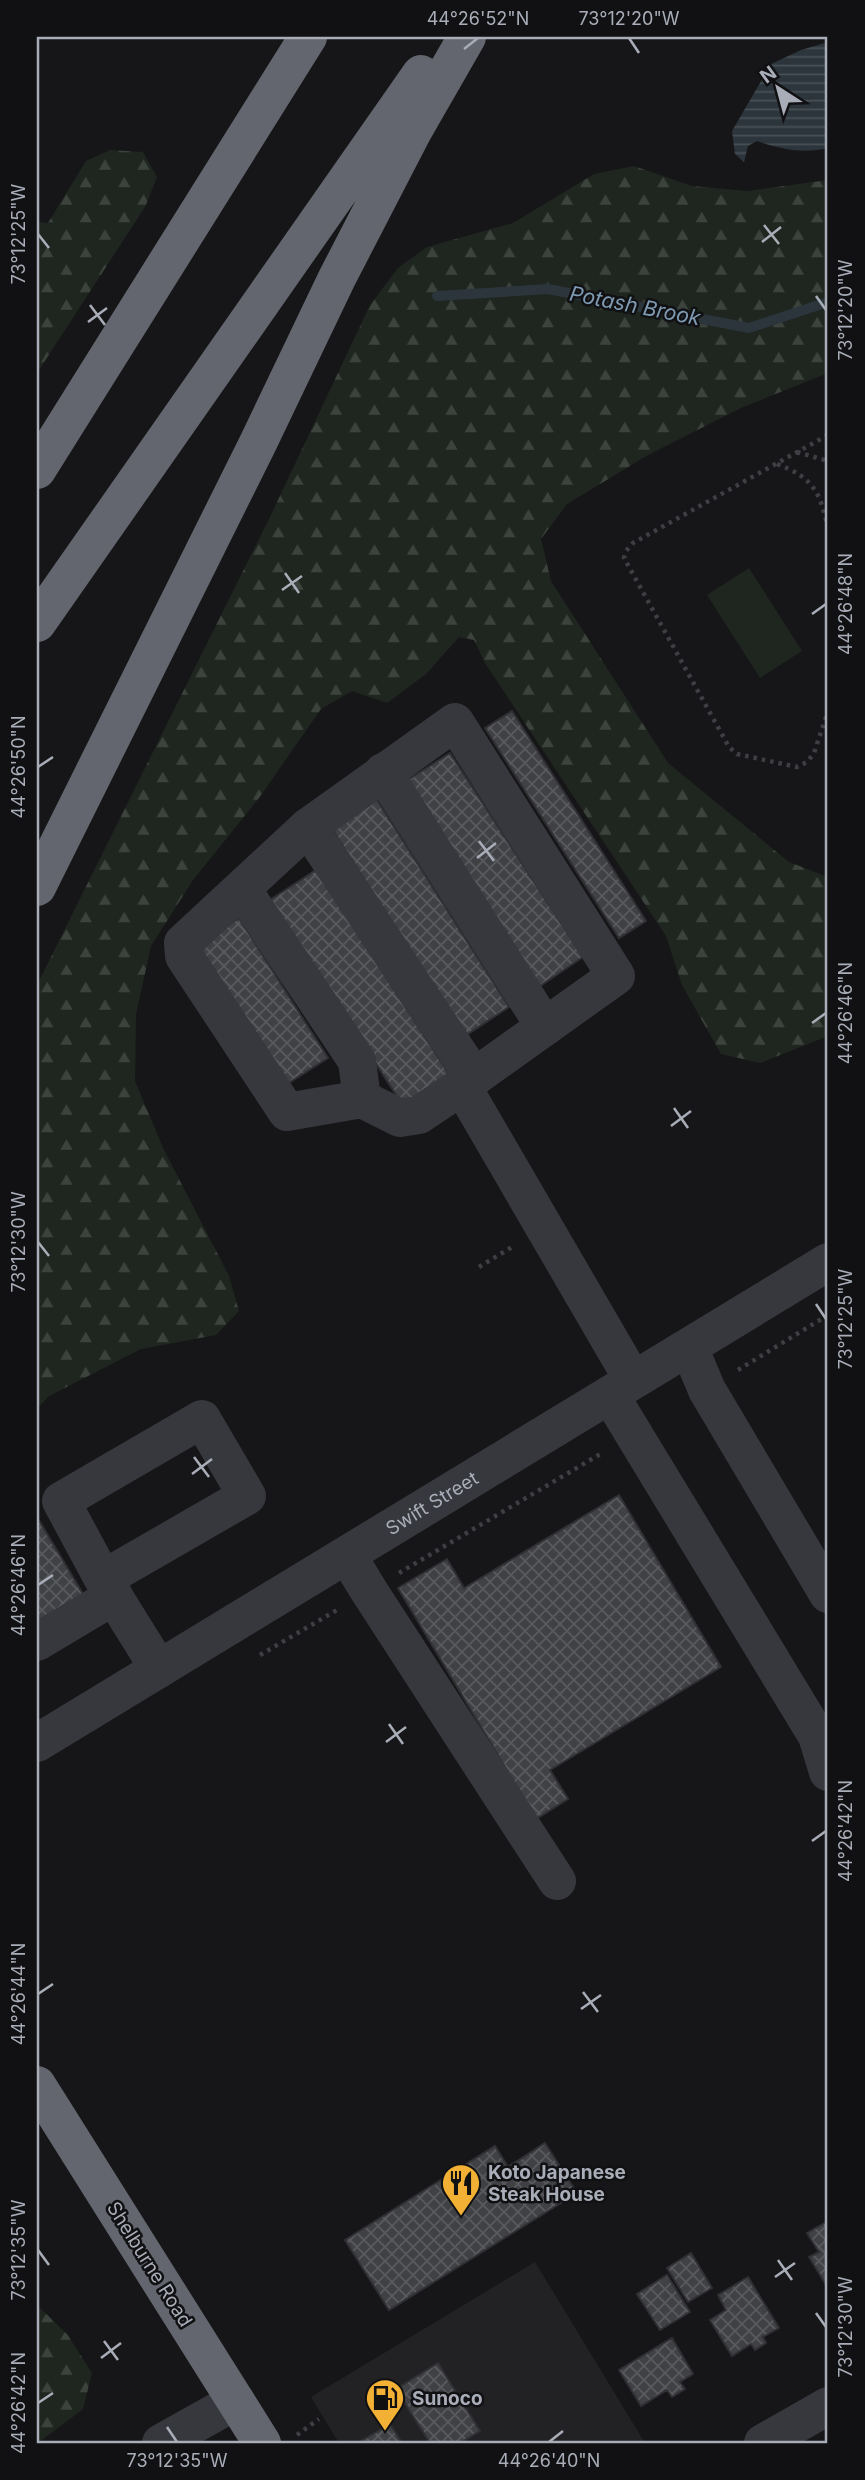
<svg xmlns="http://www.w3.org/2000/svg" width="865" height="2480" viewBox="0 0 865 2480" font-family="Inter,sans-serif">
<defs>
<pattern id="forest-firs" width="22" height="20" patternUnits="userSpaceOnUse" patternTransform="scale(1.75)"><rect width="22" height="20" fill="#1e261f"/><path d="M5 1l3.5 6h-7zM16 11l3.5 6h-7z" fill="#3c433d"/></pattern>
<pattern id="water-rules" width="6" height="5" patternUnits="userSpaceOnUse" patternTransform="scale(1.75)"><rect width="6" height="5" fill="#2c353c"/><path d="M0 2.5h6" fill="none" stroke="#485056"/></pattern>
<pattern id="building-cross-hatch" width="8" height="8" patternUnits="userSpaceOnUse" patternTransform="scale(1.75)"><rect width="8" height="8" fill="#404145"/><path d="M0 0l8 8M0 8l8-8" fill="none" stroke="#595a5e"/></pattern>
</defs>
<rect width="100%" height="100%" fill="#161618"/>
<path fill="#222225" d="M 535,2262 L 645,2443 L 339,2443 L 311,2397 Z"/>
<path fill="url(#forest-firs)" d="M 110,150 L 143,152 L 157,177 L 145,207 L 37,373 L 37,222 L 48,223 L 86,161 Z
M 634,166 L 692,186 L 747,191 L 828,180 L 828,373 L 741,408 L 648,455 L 567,504 L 541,539 L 551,581 L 668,763 L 789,862 L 828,877 L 828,1036 L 760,1063 L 721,1054 L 682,985 L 666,936 L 485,663 L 474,640 L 459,637 L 426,674 L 387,703 L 352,691 L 321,709 L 259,798 L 193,880 L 151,946 L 136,1014 L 135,1081 L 164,1150 L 229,1276 L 239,1311 L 216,1335 L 141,1349 L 49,1396 L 37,1409 L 37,985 L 270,517 L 370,305 L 398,268 L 427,247 L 513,223 L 594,174 Z
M 37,2305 L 67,2334 L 92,2373 L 83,2409 L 38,2443 Z"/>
<path fill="#1e261f" d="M 749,568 L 802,651 L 760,678 L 707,595 Z"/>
<path fill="url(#water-rules)" d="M 828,42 L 828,148 C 803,154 781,149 757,141 L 748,146 L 744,162 L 735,154 L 732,131 L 771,64 L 801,50 Z"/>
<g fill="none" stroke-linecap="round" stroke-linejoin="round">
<path stroke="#2c353c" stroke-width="10" d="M 437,296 L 548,289 L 749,328 L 828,302"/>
</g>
<path fill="url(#building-cross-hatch)" stroke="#303034" stroke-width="2" d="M 512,711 L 646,921 L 619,938 L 485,728 Z
M 450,753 L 583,957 L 540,986 L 406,781 Z
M 377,800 L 509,1007 L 465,1036 L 332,829 Z
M 316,870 L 451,1077 L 404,1107 L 270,900 Z
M 239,918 L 328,1058 L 284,1086 L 194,947 Z
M 619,1495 L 721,1667 L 550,1770 L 568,1799 L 536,1819 L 398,1588 L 447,1559 L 464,1588 Z
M 37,1517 L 83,1594 L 37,1622 Z
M 545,2143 L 577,2193 L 389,2310 L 345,2240 L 495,2146 L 508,2167 Z
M 828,2221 L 828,2288 L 809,2257 L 819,2252 L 807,2233 Z
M 691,2253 L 712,2288 L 688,2302 L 667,2268 Z
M 667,2275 L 690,2312 L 660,2330 L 637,2294 Z
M 748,2277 L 779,2328 L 763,2337 L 766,2343 L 755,2350 L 751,2344 L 732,2356 L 710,2320 L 726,2310 L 718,2295 Z
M 672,2338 L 693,2374 L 680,2382 L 685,2389 L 672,2397 L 667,2390 L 641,2406 L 619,2370 Z
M 438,2363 L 480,2431 L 460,2443 L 430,2443 L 396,2389 Z
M 390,2424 L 402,2443 L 362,2443 L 361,2441 Z"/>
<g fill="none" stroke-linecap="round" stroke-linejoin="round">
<path stroke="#3d3f44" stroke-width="4.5" stroke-dasharray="3.5 5" stroke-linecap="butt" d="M 828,435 L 633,543 L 626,551 L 624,558 L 729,747 L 737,754 L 797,767 L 807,762 L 814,753 L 828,711
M 797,452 L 828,461
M 777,464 C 814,478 820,492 828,529
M 479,1267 L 512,1247
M 738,1370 L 828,1315
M 399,1573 L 602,1453
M 260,1655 L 337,1610
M 297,2435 L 319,2419"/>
<g stroke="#37383d" stroke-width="38">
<path d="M 383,772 L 545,1027"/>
<path d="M 308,827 L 474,1077"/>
<path d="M 242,889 L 357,1061 L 362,1099"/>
<path d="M 462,1086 L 419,1115 L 400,1118 L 362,1099 L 287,1112 L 184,956 L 183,943 L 308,827 L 455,722 L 616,976 L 462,1086 L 633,1380"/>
<path d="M 689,1347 L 707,1390 L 828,1594"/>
<path d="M 610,1395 L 817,1736 L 828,1772"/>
<path d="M 347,1555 L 369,1591 L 557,1881"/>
<path d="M 103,1579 L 247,1496 L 202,1419 L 61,1501 L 103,1579 L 159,1669"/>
<path d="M 37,1642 L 114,1596"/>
<path id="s1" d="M 37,1743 L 828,1262"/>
<path d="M 161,2443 L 236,2401"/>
<path d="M 763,2443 L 828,2406"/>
</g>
<path stroke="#63666e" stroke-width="38" d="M 37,470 L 308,37
M 37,623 L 421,74
M 37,887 L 258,443 L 337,278 L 413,131 L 467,37
M 37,2085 L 262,2443"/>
</g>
<path fill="none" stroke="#a8adb8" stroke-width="2.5" d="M 629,38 L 639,53M 464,49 L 478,38M 764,225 L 779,244M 38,234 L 49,248M 762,242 L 781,227M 816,296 L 826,310M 90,305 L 105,325M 88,322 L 107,308M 285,573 L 299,593M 282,590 L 302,576M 812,614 L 826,604M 38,767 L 53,757M 479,841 L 494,861M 477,858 L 496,843M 812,1023 L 826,1013M 674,1108 L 688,1128M 671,1126 L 691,1111M 38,1242 L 49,1256M 816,1304 L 826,1319M 194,1457 L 209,1477M 192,1474 L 212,1459M 38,1585 L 53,1575M 389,1724 L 403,1744M 386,1742 L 406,1727M 812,1841 L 826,1831M 583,1992 L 598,2012M 38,1994 L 53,1984M 581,2009 L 601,1995M 38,2250 L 49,2265M 778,2260 L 792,2280M 775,2277 L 795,2263M 816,2313 L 826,2327M 104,2341 L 118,2360M 101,2358 L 121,2343M 38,2403 L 53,2393M 167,2427 L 177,2442M 549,2442 L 563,2431"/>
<defs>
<g id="restaurant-pin" transform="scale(2.0125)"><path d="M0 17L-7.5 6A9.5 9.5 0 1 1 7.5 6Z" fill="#f2b134" stroke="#111113"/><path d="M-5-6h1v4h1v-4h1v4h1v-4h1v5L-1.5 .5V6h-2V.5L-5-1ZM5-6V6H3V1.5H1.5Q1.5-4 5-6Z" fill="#111"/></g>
<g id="fuel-pin" transform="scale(2.0125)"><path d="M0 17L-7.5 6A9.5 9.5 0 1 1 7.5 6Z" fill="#f2b134" stroke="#111113"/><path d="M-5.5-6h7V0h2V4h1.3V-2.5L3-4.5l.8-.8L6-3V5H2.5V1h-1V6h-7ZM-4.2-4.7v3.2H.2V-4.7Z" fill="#111"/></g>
</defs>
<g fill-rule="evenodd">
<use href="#restaurant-pin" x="461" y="2183"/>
<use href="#fuel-pin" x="385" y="2398"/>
</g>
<g text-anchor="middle" stroke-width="5" stroke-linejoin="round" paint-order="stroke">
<g font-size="19" fill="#a8adb8" stroke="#111113">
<text dy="7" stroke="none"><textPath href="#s1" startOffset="462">Swift Street</textPath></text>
<text transform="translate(150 2264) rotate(58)" y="7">Shelburne Road</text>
</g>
<g font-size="19" font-weight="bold" fill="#a8adb8" stroke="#111113" text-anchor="start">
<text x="488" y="2179">Koto Japanese<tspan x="488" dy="22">Steak House</tspan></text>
<text x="412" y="2405">Sunoco</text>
</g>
<g font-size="21" font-style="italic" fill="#7f9bb3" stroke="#111113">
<text transform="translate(635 306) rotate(11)" y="7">Potash Brook</text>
</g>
</g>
<rect width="865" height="2480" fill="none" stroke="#111113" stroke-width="77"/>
<g transform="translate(778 88) rotate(324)" stroke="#111113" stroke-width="5" paint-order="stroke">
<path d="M0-5L12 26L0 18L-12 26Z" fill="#a8adb8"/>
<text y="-10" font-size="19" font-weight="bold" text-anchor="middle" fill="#a8adb8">N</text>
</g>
<rect x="38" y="38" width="788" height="2404" fill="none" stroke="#a8adb8" stroke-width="2.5"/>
<g font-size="18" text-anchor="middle" fill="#a8adb8">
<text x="478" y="25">44°26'52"N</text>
<text x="629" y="25">73°12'20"W</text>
<text transform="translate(19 234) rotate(-90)" y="6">73°12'25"W</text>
<text transform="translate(846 310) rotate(-90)" y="6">73°12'20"W</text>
<text transform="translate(846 604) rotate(-90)" y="6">44°26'48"N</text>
<text transform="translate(19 767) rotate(-90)" y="6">44°26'50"N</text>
<text transform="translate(846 1013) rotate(-90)" y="6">44°26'46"N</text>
<text transform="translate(19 1242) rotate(-90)" y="6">73°12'30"W</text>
<text transform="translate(846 1319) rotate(-90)" y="6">73°12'25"W</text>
<text transform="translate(19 1585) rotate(-90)" y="6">44°26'46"N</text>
<text transform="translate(846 1831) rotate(-90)" y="6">44°26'42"N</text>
<text transform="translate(19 1994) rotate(-90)" y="6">44°26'44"N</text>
<text transform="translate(19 2250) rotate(-90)" y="6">73°12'35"W</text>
<text transform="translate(846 2327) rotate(-90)" y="6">73°12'30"W</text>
<text transform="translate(19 2403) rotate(-90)" y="6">44°26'42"N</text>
<text x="177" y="2467">73°12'35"W</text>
<text x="549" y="2467">44°26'40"N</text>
</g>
</svg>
